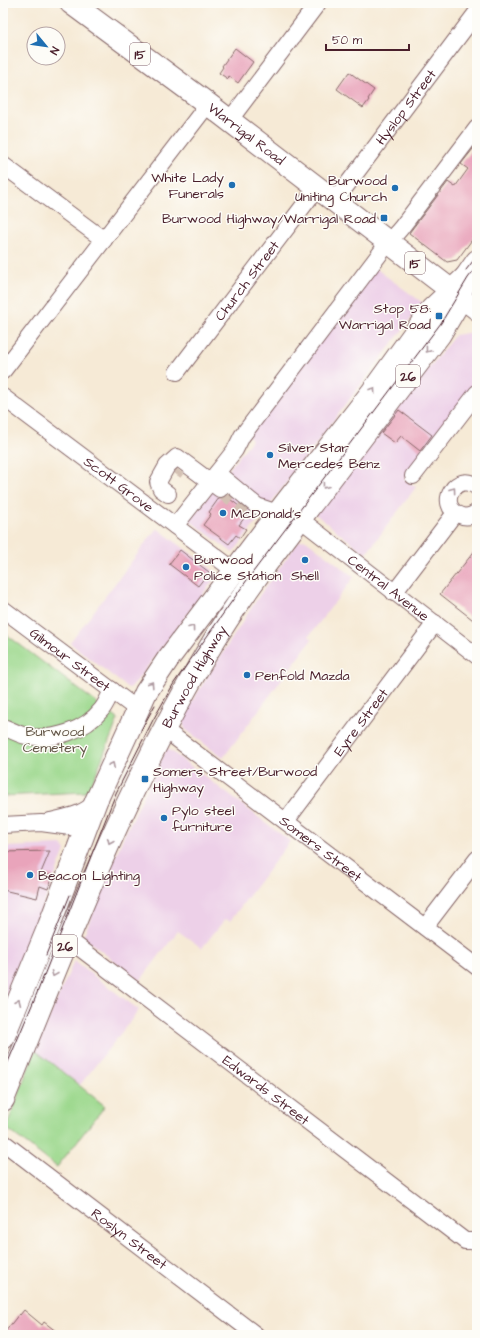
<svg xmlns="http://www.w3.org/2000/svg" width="480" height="1338" viewBox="0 0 480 1338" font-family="'Architects Daughter',sans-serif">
<rect width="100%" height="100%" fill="#fdfcf7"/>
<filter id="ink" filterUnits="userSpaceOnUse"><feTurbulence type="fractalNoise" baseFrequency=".025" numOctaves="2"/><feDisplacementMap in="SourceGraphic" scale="8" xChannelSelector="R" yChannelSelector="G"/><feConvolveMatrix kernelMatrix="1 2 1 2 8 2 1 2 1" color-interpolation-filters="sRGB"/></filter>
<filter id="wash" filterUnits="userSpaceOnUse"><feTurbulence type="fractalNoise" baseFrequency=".012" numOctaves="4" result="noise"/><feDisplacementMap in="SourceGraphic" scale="16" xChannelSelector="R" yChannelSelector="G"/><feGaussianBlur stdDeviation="0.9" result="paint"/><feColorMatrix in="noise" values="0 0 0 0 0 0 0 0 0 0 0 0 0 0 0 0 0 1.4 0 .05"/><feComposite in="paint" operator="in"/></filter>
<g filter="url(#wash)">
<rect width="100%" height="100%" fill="#f6ead6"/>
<path fill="#edd0e8" d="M 375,268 L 423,303 L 233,553 L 189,520 L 252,440 L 247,435 Z
M 473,332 L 477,335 L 477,381 L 404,479 L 416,487 L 366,554 L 315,514 L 455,335 Z
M 157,528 L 218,574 L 132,687 L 128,688 L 70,643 Z
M 306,540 L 354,577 L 309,636 L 312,639 L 223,758 L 185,729 L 182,720 L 194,698 L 259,596 L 299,541 Z
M 167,748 L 290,841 L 230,921 L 225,919 L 202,948 L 178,931 L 140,981 L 83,937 L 123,838 Z
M 62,845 L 65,850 L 3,1007 L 3,847 Z
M 74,961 L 139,1010 L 80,1085 L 35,1050 Z"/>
<path fill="#9cd88d" stroke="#737c5c" d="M 3,632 L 118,719 L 91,786 L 88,790 L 85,792 L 3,796 Z
M 35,1050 L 105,1106 L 57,1167 L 6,1128 Z"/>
<g id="blocks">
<path fill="#e9a4bb" d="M 235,48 L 253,62 L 238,83 L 229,76 L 228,79 L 219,73 L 223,67 L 222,66 Z
M 349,72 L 374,90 L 368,99 L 369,100 L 363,108 L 337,89 Z
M 477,144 L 477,233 L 457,260 L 447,262 L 409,233 L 448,182 L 455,187 L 468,169 L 461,164 Z
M 399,410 L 432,435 L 420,451 L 401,436 L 395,443 L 381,433 Z
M 226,496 L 248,513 L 239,525 L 246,529 L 240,538 L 236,535 L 229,544 L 203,525 L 211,514 L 209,512 L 219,498 Z
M 477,548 L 477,623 L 440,594 Z
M 180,550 L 209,572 L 198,586 L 169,564 Z
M 50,851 L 40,875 L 53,875 L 48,889 L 40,886 L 37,898 L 3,890 L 3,852 Z
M 24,1310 L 42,1325 L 44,1322 L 61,1335 L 10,1335 L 5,1332 L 19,1314 L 20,1315 Z"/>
</g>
</g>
<g filter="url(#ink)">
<use href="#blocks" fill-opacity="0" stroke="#866667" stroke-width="1"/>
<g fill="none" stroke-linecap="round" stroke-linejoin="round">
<path stroke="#d4c1b4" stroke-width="16" stroke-dasharray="16 8" stroke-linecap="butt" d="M 174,473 L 177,469
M 220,489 L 246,509 L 247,509"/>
<g stroke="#866667" stroke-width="18">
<g id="minor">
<path d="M 229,121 L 318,3"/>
<path d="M 3,165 L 104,240"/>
<path id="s1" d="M 334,202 L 477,12"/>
<path d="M 3,371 L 208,104"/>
<path id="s2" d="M 177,372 L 317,188"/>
<path id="s3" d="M 3,397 L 235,571"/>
<path d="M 217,473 L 257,506 L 278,513"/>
<path d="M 413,476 L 477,393"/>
<path d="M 477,487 C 457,470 435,505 460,515 C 466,518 472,516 477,512"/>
<path d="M 168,494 L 161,489 L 158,482 L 167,466 L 177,457 L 220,489"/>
<path id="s4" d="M 300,519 L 477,656"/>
<path d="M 175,526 L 235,450 L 242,436 L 388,243 L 401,228 L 477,128"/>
<path d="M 394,593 L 455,513"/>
<path id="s5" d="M 3,609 L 138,710"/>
<path d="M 3,727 C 11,730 18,734 26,736 C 53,741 85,731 102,709 C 106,704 109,697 112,690"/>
<path id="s6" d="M 164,729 L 477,967"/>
<path d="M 50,821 C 67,817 84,815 96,801"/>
<path id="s7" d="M 286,821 L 435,623"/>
<path d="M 3,825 L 41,823 L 85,829"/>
<path d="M 425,927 L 477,859"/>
<path id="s8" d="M 68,939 L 465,1241 L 474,1241 L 477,1239"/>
<path id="s9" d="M 3,1142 L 256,1335"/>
</g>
</g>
<g stroke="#866667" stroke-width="22">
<path id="major" d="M 460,297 L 477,310"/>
</g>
<g stroke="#866667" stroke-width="24">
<g id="highway">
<path id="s10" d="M 71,3 L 208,104 L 460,297"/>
<path d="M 3,1038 L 49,926 L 96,801 L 146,692 L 168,659 L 284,505 L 372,392 L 432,309 L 466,277 L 477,261"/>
<path id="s11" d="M 3,1100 C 64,949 122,795 206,654 C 238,599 277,549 316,498 C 357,443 399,389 440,334 L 456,307 L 466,277"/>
</g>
</g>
<use href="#minor" stroke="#fff" stroke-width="16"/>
<use href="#major" stroke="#fff" stroke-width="20"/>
<use href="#highway" stroke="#fff" stroke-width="22"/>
<path stroke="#4a1f2b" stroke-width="1" d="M 466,270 L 477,256
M 141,730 L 155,705
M 46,955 L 70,895
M 3,1074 L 37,993 L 116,793 L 153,720 L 174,683 L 247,580 L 441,323 L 468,278 L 477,266"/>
</g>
<defs><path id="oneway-chevron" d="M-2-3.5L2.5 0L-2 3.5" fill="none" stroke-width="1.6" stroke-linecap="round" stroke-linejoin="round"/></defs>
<g stroke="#ae9aa0">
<use href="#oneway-chevron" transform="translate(428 350) rotate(127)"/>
<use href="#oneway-chevron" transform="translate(373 390) rotate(-54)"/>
<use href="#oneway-chevron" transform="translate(325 486) rotate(127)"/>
<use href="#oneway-chevron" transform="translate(453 490) rotate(-54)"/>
<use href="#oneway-chevron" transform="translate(192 628) rotate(-53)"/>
<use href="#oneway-chevron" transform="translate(151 684) rotate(-57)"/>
<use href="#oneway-chevron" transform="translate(112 765) rotate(-64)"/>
<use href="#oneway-chevron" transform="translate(110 841) rotate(113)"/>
<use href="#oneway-chevron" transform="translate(54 974) rotate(112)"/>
<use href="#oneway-chevron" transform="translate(18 1002) rotate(-67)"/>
</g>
</g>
<g fill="#1f6fb2" stroke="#fdfcf7" stroke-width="1.5">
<circle cx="232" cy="185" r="4"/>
<circle cx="395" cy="188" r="4"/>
<rect x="380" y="214" width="8" height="8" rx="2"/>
<rect x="435" y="312" width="8" height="8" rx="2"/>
<circle cx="270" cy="455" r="4"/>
<circle cx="223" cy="513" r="4"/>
<circle cx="305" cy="560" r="4"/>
<circle cx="186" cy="567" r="4"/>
<circle cx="247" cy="675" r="4"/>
<rect x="141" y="775" width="8" height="8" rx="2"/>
<circle cx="164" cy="818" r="4"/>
<circle cx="30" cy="875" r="4"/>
</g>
<g text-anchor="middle" stroke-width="3" stroke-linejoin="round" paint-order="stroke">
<g fill="#fdfcf7" stroke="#806168" stroke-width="1">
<rect x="130" y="43" width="20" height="22" rx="3"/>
<rect x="405" y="252" width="20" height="22" rx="3"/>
<rect x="396" y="365" width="24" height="22" rx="3"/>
<rect x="53" y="935" width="24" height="22" rx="3"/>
</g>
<g font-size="13" font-weight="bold" fill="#4a1f2b">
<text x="140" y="59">15</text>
<text x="415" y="268">15</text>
<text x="408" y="381">26</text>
<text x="65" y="951">26</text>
</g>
<g font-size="14" fill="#4a1f2b" stroke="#fdfcf7">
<text dy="5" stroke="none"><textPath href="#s1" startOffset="119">Hyslop Street</textPath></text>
<text dy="5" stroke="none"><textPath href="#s10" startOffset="219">Warrigal Road</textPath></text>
<text dy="5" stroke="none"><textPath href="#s2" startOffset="115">Church Street</textPath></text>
<text dy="5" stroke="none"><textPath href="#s3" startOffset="145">Scott Grove</textPath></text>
<text dy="5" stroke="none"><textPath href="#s4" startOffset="112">Central Avenue</textPath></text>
<text dy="5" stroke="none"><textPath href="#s5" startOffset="84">Gilmour Street</textPath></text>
<text dy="5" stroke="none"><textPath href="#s11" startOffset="465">Burwood Highway</textPath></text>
<text dy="5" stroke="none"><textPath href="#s7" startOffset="124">Eyre Street</textPath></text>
<text dy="5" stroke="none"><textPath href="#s6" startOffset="197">Somers Street</textPath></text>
<text dy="5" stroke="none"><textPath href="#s8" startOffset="249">Edwards Street</textPath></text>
<text dy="5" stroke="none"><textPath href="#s9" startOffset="159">Roslyn Street</textPath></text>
</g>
<g font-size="14" fill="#4a1f2b" stroke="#fdfcf7" text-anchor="start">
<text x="224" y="182" text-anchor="end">White Lady<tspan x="224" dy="16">Funerals</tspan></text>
<text x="387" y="185" text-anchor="end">Burwood<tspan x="387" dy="16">Uniting Church</tspan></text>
<text x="376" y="223" text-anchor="end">Burwood Highway/Warrigal Road</text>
<text x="431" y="313" text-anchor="end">Stop 58:<tspan x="431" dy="16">Warrigal Road</tspan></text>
<text x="278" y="452">Silver Star<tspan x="278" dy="16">Mercedes Benz</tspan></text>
<text x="231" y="518">McDonald's</text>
<text x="194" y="564">Burwood<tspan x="194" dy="16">Police Station</tspan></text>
<text x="305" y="580" text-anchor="middle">Shell</text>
<text x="255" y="680">Penfold Mazda</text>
<text x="153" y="776">Somers Street/Burwood<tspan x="153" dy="16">Highway</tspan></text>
<text x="172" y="815">Pylo steel<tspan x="172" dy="16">furniture</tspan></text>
<text x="38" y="880">Beacon Lighting</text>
</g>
<g font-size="14" fill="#635648" stroke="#fdfcf7">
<text x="55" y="736">Burwood<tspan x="55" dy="16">Cemetery</tspan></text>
</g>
</g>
<rect width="480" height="1338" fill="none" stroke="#fdfcf7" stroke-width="16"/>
<g transform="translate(46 46) rotate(119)"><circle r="19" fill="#fdfcf7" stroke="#b5a4a5"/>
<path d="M0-3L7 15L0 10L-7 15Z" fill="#1f6fb2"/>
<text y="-6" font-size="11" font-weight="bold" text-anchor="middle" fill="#4a1f2b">N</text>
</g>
<path d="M326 44v6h83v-6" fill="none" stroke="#4a1f2b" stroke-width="2"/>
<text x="332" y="44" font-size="12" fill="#4a1f2b" stroke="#fdfcf7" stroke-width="3" paint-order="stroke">50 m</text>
</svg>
